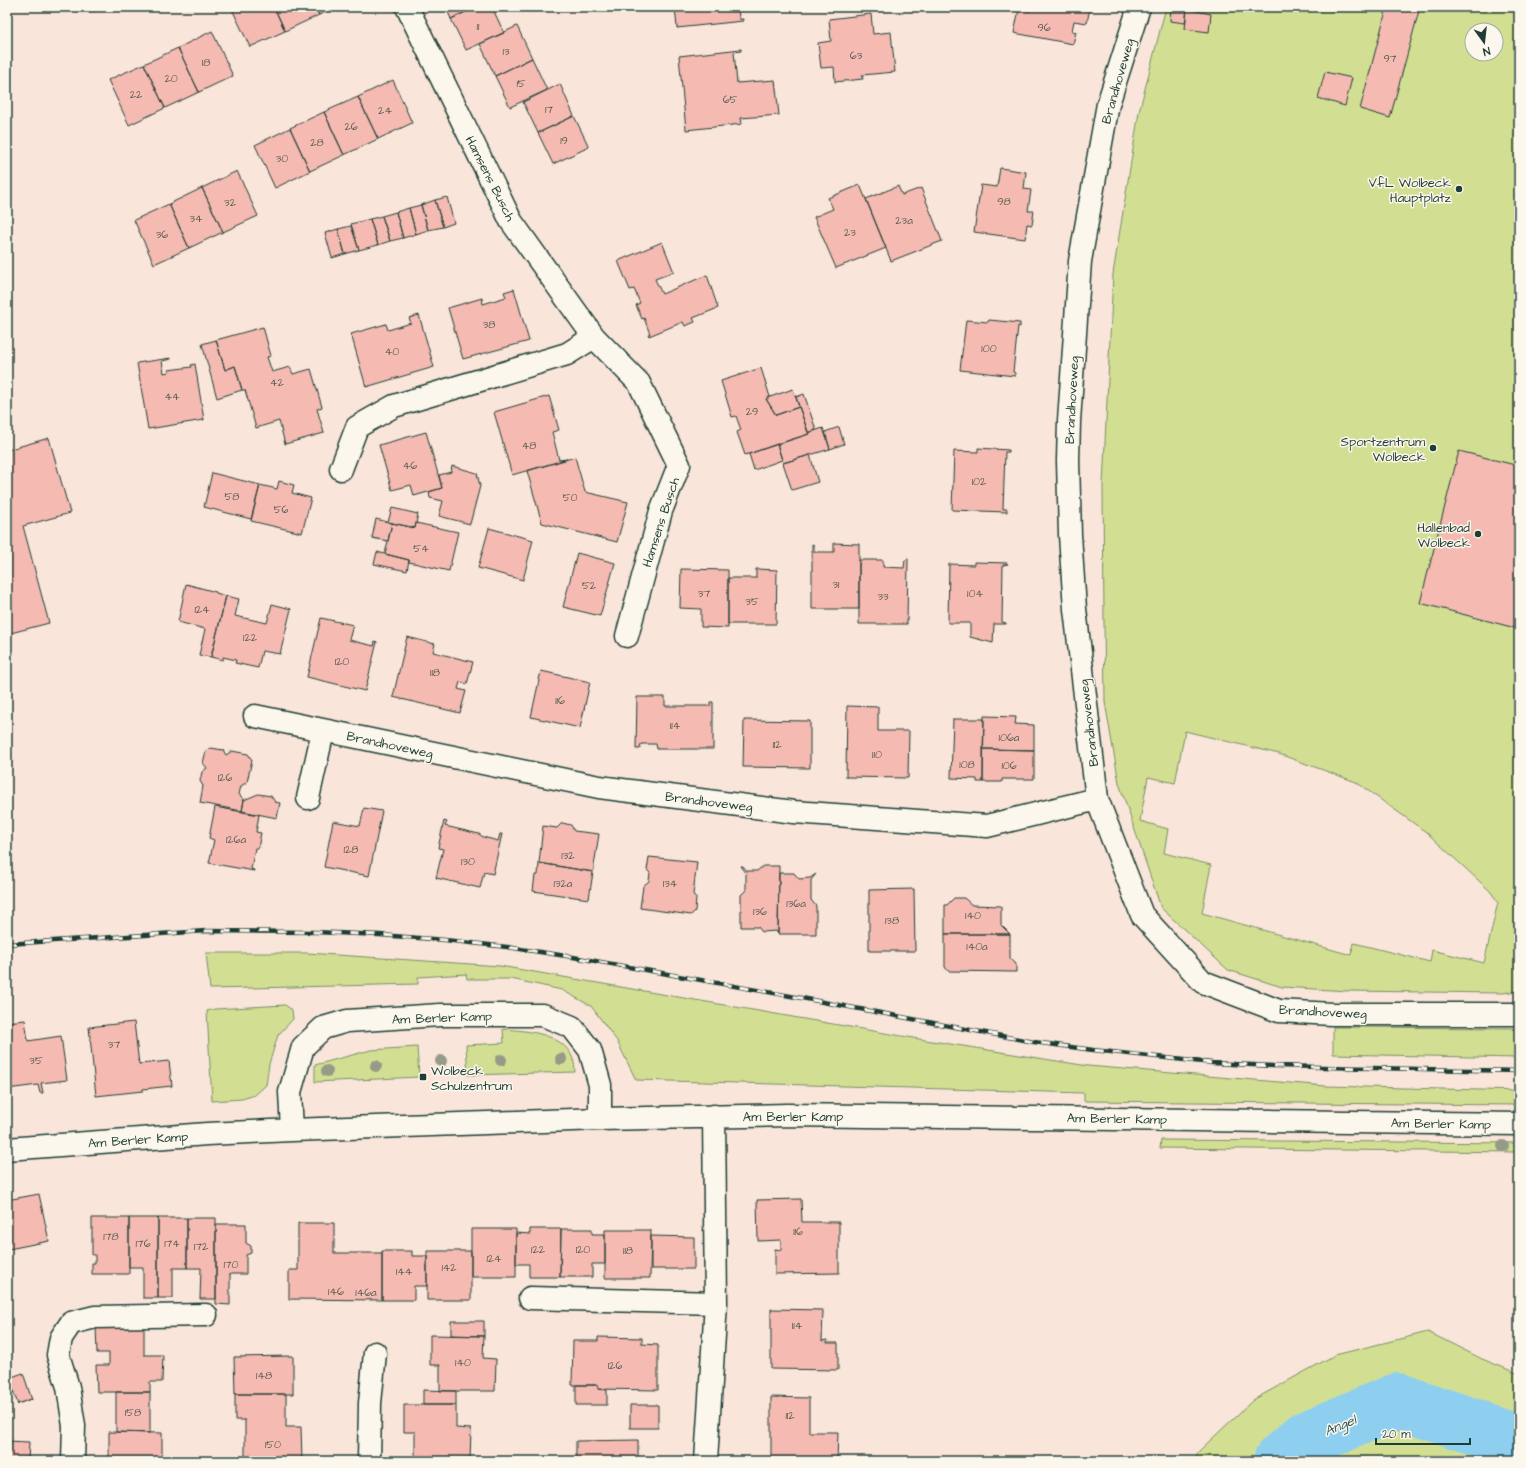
<svg xmlns="http://www.w3.org/2000/svg" width="1526" height="1468" viewBox="0 0 1526 1468" font-family="'Architects Daughter',sans-serif">
<rect width="100%" height="100%" fill="#f9e5da"/>
<filter id="ink" filterUnits="userSpaceOnUse"><feTurbulence type="fractalNoise" baseFrequency=".025" numOctaves="2"/><feDisplacementMap in="SourceGraphic" scale="8" xChannelSelector="R" yChannelSelector="G"/><feConvolveMatrix kernelMatrix="1 2 1 2 8 2 1 2 1" color-interpolation-filters="sRGB"/></filter>
<g filter="url(#ink)">
<path fill="#d2df93" stroke="#788e64" fill-rule="evenodd" d="M 1166,7 L 1519,7 L 1519,991 L 1502,993 L 1348,991 L 1282,987 L 1228,970 L 1161,908 L 1119,783 L 1105,702 L 1104,620 L 1103,485 L 1113,274 L 1139,112 ZM 1472,30 L 1496,30 L 1496,54 L 1472,54 ZM 1185,731 L 1279,754 L 1356,782 L 1426,832 L 1490,891 L 1498,902 L 1484,963 L 1432,950 L 1430,962 L 1354,943 L 1351,955 L 1202,913 L 1211,865 L 1164,853 L 1168,829 L 1140,821 L 1148,777 L 1175,783 Z
M 206,953 L 307,953 L 500,966 L 919,1039 L 1088,1066 L 1326,1086 L 1519,1091 L 1519,1105 L 1084,1101 L 1084,1093 L 636,1080 L 617,1041 L 591,1006 L 562,990 L 511,979 L 467,979 L 466,974 L 418,977 L 418,984 L 210,989 Z
M 285,1005 L 292,1010 L 293,1019 L 278,1035 L 269,1064 L 266,1085 L 255,1095 L 242,1099 L 212,1101 L 207,1011 L 215,1009 Z
M 1333,1027 L 1519,1028 L 1519,1058 L 1333,1054 Z
M 503,1029 C 531,1031 575,1034 575,1072 L 468,1075 L 466,1045 L 504,1043 Z
M 417,1047 L 419,1077 L 315,1082 L 315,1065 L 371,1050 Z
M 1161,1140 L 1519,1143 L 1519,1152 L 1160,1148 Z
M 1428,1332 L 1482,1359 L 1519,1374 L 1519,1461 L 1195,1461 L 1198,1452 L 1253,1400 L 1335,1355 Z"/>
<g fill="none" stroke-linecap="round" stroke-linejoin="round">
<path stroke="#8ecfef" stroke-width="56" d="M 1281,1461 L 1306,1439 L 1398,1401 L 1519,1442"/>
</g>
<path fill="#f5bab1" stroke="#1f3d34" d="M 87,7 L 113,7 L 113,8 L 87,12 Z
M 231,7 L 274,7 L 285,31 L 250,47 Z
M 274,7 L 316,7 L 319,15 L 285,31 Z
M 316,7 L 336,7 L 319,15 Z
M 446,7 L 476,7 L 451,19 Z
M 476,7 L 492,7 L 504,33 L 466,50 L 451,19 Z
M 675,7 L 738,7 L 739,19 L 743,19 L 743,21 L 677,28 Z
M 1031,7 L 1090,7 L 1087,23 L 1074,21 L 1072,31 L 1076,32 L 1073,44 L 1014,33 L 1019,9 L 1030,11 Z
M 1171,7 L 1189,7 L 1189,9 L 1187,9 L 1185,23 L 1170,21 Z
M 1387,7 L 1420,7 L 1390,118 L 1360,109 Z
M 1187,9 L 1211,14 L 1209,32 L 1185,29 Z
M 871,14 L 873,34 L 891,32 L 895,72 L 862,75 L 863,79 L 835,82 L 834,67 L 821,68 L 818,43 L 831,41 L 829,19 Z
M 517,26 L 532,58 L 495,76 L 480,44 Z
M 212,31 L 233,76 L 199,92 L 178,48 Z
M 178,48 L 199,92 L 165,108 L 144,64 Z
M 741,49 L 741,51 L 734,52 L 737,83 L 775,80 L 779,115 L 741,118 L 742,124 L 686,130 L 679,56 Z
M 532,58 L 547,90 L 510,107 L 495,76 Z
M 144,64 L 165,108 L 129,125 L 108,80 Z
M 1325,72 L 1352,78 L 1345,106 L 1318,98 Z
M 393,80 L 412,123 L 378,139 L 358,97 Z
M 560,84 L 574,116 L 538,133 L 523,102 Z
M 358,97 L 378,139 L 344,155 L 324,112 Z
M 324,112 L 344,155 L 310,171 L 290,128 Z
M 574,116 L 589,147 L 553,164 L 538,133 Z
M 290,128 L 310,171 L 275,188 L 255,145 Z
M 1000,168 L 1026,172 L 1024,189 L 1031,190 L 1028,211 L 1034,211 L 1032,225 L 1027,224 L 1025,239 L 974,232 L 981,185 L 997,187 Z
M 237,171 L 258,216 L 223,232 L 202,188 Z
M 860,185 L 886,248 L 836,268 L 814,217 L 833,209 L 828,198 Z
M 898,186 L 902,195 L 921,188 L 942,241 L 891,261 L 866,199 Z
M 202,188 L 223,232 L 189,248 L 169,204 Z
M 447,197 L 454,223 L 443,227 L 435,200 Z
M 435,200 L 443,227 L 428,230 L 421,205 Z
M 169,204 L 189,248 L 154,264 L 134,220 Z
M 421,205 L 428,230 L 416,234 L 409,208 Z
M 409,208 L 416,234 L 403,238 L 396,212 Z
M 396,212 L 403,238 L 390,241 L 382,216 Z
M 382,216 L 390,241 L 378,245 L 370,219 Z
M 370,219 L 378,245 L 359,250 L 351,224 Z
M 351,226 L 359,250 L 345,254 L 338,229 Z
M 338,229 L 345,254 L 332,258 L 325,233 Z
M 662,242 L 674,272 L 655,279 L 662,294 L 707,275 L 718,308 L 693,318 L 695,322 L 685,326 L 683,322 L 649,336 L 648,334 L 650,334 L 644,318 L 642,319 L 636,305 L 640,303 L 634,289 L 630,290 L 618,261 Z
M 514,289 L 529,341 L 463,359 L 448,308 L 482,298 L 483,304 L 506,297 L 504,292 Z
M 419,315 L 434,367 L 366,387 L 351,334 L 386,324 L 388,330 L 411,323 L 409,318 Z
M 966,320 L 988,322 L 989,320 L 1020,323 L 1020,327 L 1018,326 L 1013,372 L 1015,373 L 1015,376 L 960,370 Z
M 263,327 L 271,356 L 267,357 L 272,372 L 290,367 L 293,374 L 311,369 L 322,407 L 317,409 L 324,433 L 285,444 L 279,421 L 256,428 L 245,390 L 242,390 L 235,366 L 225,370 L 216,340 Z
M 216,340 L 225,370 L 235,366 L 242,390 L 217,398 L 202,344 Z
M 171,358 L 171,359 L 162,361 L 164,373 L 169,372 L 168,370 L 192,367 L 191,365 L 195,364 L 204,420 L 148,429 L 137,363 Z
M 761,368 L 770,397 L 766,399 L 776,415 L 799,407 L 809,434 L 745,455 L 737,432 L 741,430 L 736,416 L 732,417 L 721,381 Z
M 793,389 L 799,407 L 776,415 L 766,399 L 770,397 Z
M 804,394 L 816,430 L 808,433 L 796,397 Z
M 549,396 L 559,430 L 552,432 L 559,460 L 567,459 L 512,475 L 494,412 Z
M 839,427 L 844,444 L 830,449 L 825,432 Z
M 823,428 L 830,449 L 783,463 L 777,444 L 809,434 L 808,433 Z
M 426,432 L 442,488 L 414,496 L 411,485 L 392,490 L 379,445 Z
M 49,438 L 70,513 L 23,526 L 49,623 L 7,634 L 7,450 Z
M 777,444 L 782,460 L 754,470 L 749,454 Z
M 978,448 L 1009,450 L 1009,452 L 1005,452 L 1003,509 L 1007,509 L 1007,512 L 952,510 L 954,451 L 978,452 Z
M 1459,451 L 1519,466 L 1519,629 L 1420,603 Z
M 810,455 L 818,482 L 792,490 L 783,463 Z
M 575,457 L 585,492 L 628,502 L 617,542 L 542,523 L 527,471 Z
M 452,466 L 477,473 L 480,486 L 470,524 L 439,516 L 443,501 L 430,498 L 429,492 L 442,488 L 439,475 L 451,472 Z
M 212,473 L 260,485 L 251,519 L 204,507 Z
M 279,481 L 294,485 L 292,493 L 311,498 L 302,533 L 251,521 L 260,485 L 277,489 Z
M 392,508 L 418,514 L 415,528 L 388,522 Z
M 376,519 L 392,523 L 388,541 L 372,538 Z
M 392,523 L 415,528 L 416,523 L 458,532 L 449,571 L 409,562 L 409,560 L 385,554 Z
M 489,528 L 533,540 L 523,580 L 478,568 Z
M 834,543 L 859,544 L 859,609 L 812,609 L 812,544 L 814,545 L 814,552 L 834,552 Z
M 377,552 L 409,560 L 407,571 L 374,564 Z
M 577,553 L 615,563 L 600,616 L 563,607 Z
M 908,559 L 907,624 L 859,624 L 859,560 L 883,560 L 883,567 L 904,568 L 905,560 Z
M 974,562 L 1007,563 L 1008,564 L 1003,565 L 1002,622 L 1006,623 L 1006,624 L 994,624 L 993,643 L 970,637 L 970,623 L 948,623 L 949,564 L 974,565 Z
M 681,569 L 728,570 L 728,628 L 701,627 L 701,609 L 680,608 Z
M 756,569 L 777,570 L 776,624 L 728,624 L 728,578 L 756,578 Z
M 186,584 L 216,592 L 216,593 L 226,596 L 211,657 L 199,655 L 205,629 L 178,622 Z
M 226,596 L 239,599 L 235,616 L 267,623 L 272,604 L 291,609 L 280,654 L 262,651 L 258,668 L 235,663 L 236,660 L 223,657 L 223,660 L 211,657 Z
M 321,618 L 353,625 L 349,640 L 374,646 L 375,641 L 377,642 L 365,691 L 307,677 Z
M 407,637 L 435,644 L 433,652 L 473,662 L 467,684 L 460,682 L 458,689 L 466,691 L 460,713 L 393,697 Z
M 541,671 L 590,682 L 580,728 L 531,717 Z
M 637,697 L 665,697 L 665,706 L 710,706 L 710,702 L 713,702 L 713,749 L 657,749 L 656,744 L 641,744 L 640,749 L 636,749 Z
M 847,706 L 878,707 L 878,731 L 909,731 L 908,778 L 846,777 Z
M 984,716 L 1016,717 L 1015,724 L 1034,725 L 1034,750 L 983,749 Z
M 953,719 L 984,719 L 983,782 L 977,782 L 977,779 L 951,778 Z
M 744,720 L 810,721 L 810,768 L 743,767 Z
M 211,748 L 223,750 L 226,755 L 232,751 L 248,754 L 252,760 L 247,782 L 241,786 L 239,794 L 244,800 L 242,811 L 200,803 L 203,786 L 200,781 L 202,772 L 207,768 L 203,763 L 206,751 Z
M 983,749 L 1034,750 L 1034,779 L 1002,779 L 1002,782 L 983,782 Z
M 258,794 L 271,796 L 275,802 L 280,803 L 277,818 L 242,811 L 244,800 Z
M 215,807 L 259,815 L 256,832 L 261,833 L 258,848 L 255,848 L 251,869 L 254,870 L 254,871 L 209,863 L 214,840 L 209,838 Z
M 364,808 L 382,811 L 369,876 L 324,867 L 333,821 L 360,826 Z
M 444,821 L 447,822 L 445,826 L 479,834 L 483,837 L 498,841 L 500,834 L 502,834 L 493,874 L 484,872 L 480,888 L 436,878 L 443,849 L 438,848 Z
M 562,823 L 571,825 L 574,831 L 599,834 L 593,872 L 539,863 L 543,826 L 557,828 Z
M 649,857 L 697,862 L 693,894 L 696,898 L 695,911 L 691,915 L 640,908 L 643,886 L 649,881 L 650,873 L 647,870 Z
M 539,863 L 593,872 L 589,899 L 533,891 L 535,875 L 538,875 Z
M 741,866 L 743,866 L 747,871 L 757,871 L 763,866 L 779,866 L 778,934 L 776,931 L 762,932 L 758,927 L 741,927 L 741,895 L 746,890 L 746,873 Z
M 779,873 L 794,873 L 799,879 L 810,878 L 816,874 L 811,880 L 811,900 L 816,906 L 816,934 L 778,934 Z
M 914,889 L 915,951 L 869,951 L 869,890 Z
M 954,898 L 964,898 L 972,905 L 1001,906 L 1001,925 L 1010,934 L 945,934 L 945,905 L 947,905 Z
M 945,934 L 1010,934 L 1010,958 L 1016,964 L 1016,972 L 948,971 L 945,967 Z
M 25,1020 L 28,1041 L 61,1036 L 67,1080 L 41,1083 L 43,1093 L 40,1093 L 38,1085 L 7,1089 L 7,1022 Z
M 134,1022 L 139,1064 L 169,1061 L 172,1086 L 143,1089 L 143,1091 L 96,1096 L 89,1027 Z
M 39,1194 L 49,1241 L 9,1249 L 7,1238 L 7,1200 Z
M 801,1199 L 802,1222 L 839,1222 L 839,1273 L 775,1274 L 775,1249 L 781,1250 L 781,1240 L 758,1241 L 757,1200 Z
M 92,1218 L 129,1218 L 129,1274 L 92,1274 L 92,1263 L 95,1263 L 95,1255 L 92,1255 Z
M 129,1218 L 158,1218 L 158,1298 L 143,1298 L 143,1267 L 129,1267 Z
M 158,1218 L 187,1218 L 187,1268 L 173,1268 L 173,1298 L 158,1298 Z
M 187,1218 L 216,1218 L 216,1299 L 200,1299 L 201,1268 L 187,1268 Z
M 298,1223 L 334,1223 L 334,1253 L 382,1253 L 382,1300 L 289,1299 L 289,1270 L 298,1270 Z
M 216,1224 L 246,1224 L 246,1243 L 251,1246 L 251,1253 L 246,1255 L 246,1274 L 230,1274 L 230,1305 L 216,1304 Z
M 471,1229 L 516,1229 L 516,1277 L 471,1277 Z
M 530,1229 L 561,1229 L 560,1277 L 529,1277 L 529,1264 L 516,1264 L 516,1233 L 530,1234 Z
M 561,1229 L 592,1229 L 592,1234 L 605,1234 L 605,1264 L 592,1264 L 592,1277 L 560,1277 Z
M 605,1230 L 651,1230 L 650,1278 L 605,1278 Z
M 651,1236 L 694,1237 L 694,1269 L 651,1269 Z
M 382,1251 L 412,1251 L 412,1256 L 427,1256 L 427,1286 L 414,1286 L 414,1300 L 382,1300 Z
M 427,1251 L 471,1251 L 471,1300 L 427,1300 Z
M 771,1309 L 823,1310 L 822,1341 L 827,1340 L 827,1343 L 838,1343 L 838,1370 L 771,1369 Z
M 451,1321 L 484,1321 L 484,1336 L 451,1335 Z
M 96,1326 L 144,1326 L 144,1355 L 163,1355 L 162,1382 L 150,1382 L 150,1392 L 97,1392 L 96,1365 L 109,1365 L 109,1353 L 97,1353 Z
M 430,1335 L 484,1336 L 483,1358 L 496,1359 L 495,1391 L 440,1391 L 440,1365 L 430,1365 Z
M 598,1337 L 642,1338 L 642,1344 L 658,1345 L 658,1390 L 598,1389 L 598,1385 L 572,1385 L 573,1341 L 598,1341 Z
M 293,1356 L 293,1394 L 235,1394 L 234,1357 Z
M 23,1373 L 32,1400 L 31,1399 L 18,1404 L 18,1405 L 9,1378 Z
M 576,1385 L 598,1385 L 598,1389 L 607,1390 L 607,1405 L 576,1405 Z
M 423,1390 L 456,1391 L 456,1405 L 423,1405 Z
M 116,1392 L 150,1392 L 150,1433 L 116,1432 Z
M 235,1394 L 286,1394 L 286,1427 L 301,1427 L 302,1461 L 245,1461 L 245,1420 L 235,1420 Z
M 771,1397 L 809,1398 L 809,1432 L 838,1432 L 837,1461 L 771,1461 Z
M 404,1405 L 456,1405 L 456,1428 L 471,1429 L 470,1461 L 415,1461 L 415,1432 L 404,1432 Z
M 630,1405 L 658,1405 L 658,1428 L 630,1428 Z
M 109,1432 L 162,1433 L 162,1461 L 109,1461 Z
M 638,1440 L 638,1461 L 576,1461 L 576,1441 Z
M 7,1441 L 29,1442 L 28,1461 L 7,1461 Z"/>
<g fill="none" stroke-linecap="round" stroke-linejoin="round">
<g stroke="#1f3d34" stroke-width="25">
<path id="minor" d="M 407,7 L 511,221 L 594,337 L 639,383 L 679,465 L 661,511 L 627,636
M 1139,7 L 1108,104 L 1080,261 L 1069,421 L 1068,461 L 1070,535 L 1075,609 L 1097,799 L 1142,915 L 1203,982 L 1279,1011 L 1332,1014 L 1519,1014
M 341,469 L 357,427 L 394,406 L 567,354 L 594,337
M 255,716 L 599,787 L 794,812 L 987,826 L 1097,799
M 308,798 L 323,731
M 292,1130 L 290,1092 L 303,1047 L 323,1028 L 347,1021 L 440,1015 L 543,1015 L 572,1027 L 590,1050 L 600,1085 L 600,1119
M 7,1149 L 207,1134 L 292,1130 L 600,1119 L 787,1115 L 1519,1124
M 530,1298 L 716,1303
M 73,1461 L 74,1426 L 68,1387 L 58,1355 L 61,1338 L 71,1323 L 95,1317 L 206,1315
M 369,1461 L 370,1403 L 375,1353
M 706,1461 L 716,1303 L 714,1116"/>
</g>
<use href="#minor" stroke="#fbf7ec" stroke-width="22"/>
<g stroke="#1f3d34" stroke-width="4.5">
<path id="rail" d="M 7,944 L 206,931 L 315,932 L 380,935 L 445,940 L 507,947 L 573,957 L 807,999 L 1034,1042 L 1093,1050 L 1212,1063 L 1273,1066 L 1519,1071"/>
</g>
<use href="#rail" stroke="#fbf7ec" stroke-width="3" stroke-dasharray="9" stroke-linecap="butt"/>
</g>
<g fill="#959a89">
<circle cx="561" cy="1059" r="6"/>
<circle cx="501" cy="1060" r="6"/>
<circle cx="441" cy="1061" r="6"/>
<circle cx="376" cy="1066" r="6"/>
<circle cx="327" cy="1071" r="6"/>
<circle cx="1503" cy="1146" r="6"/>
</g>
</g>
<g fill="#1f3d34" stroke="#fbf7ec" stroke-width="1.5">
<circle cx="1459" cy="189" r="4"/>
<circle cx="1433" cy="448" r="4"/>
<circle cx="1478" cy="534" r="4"/>
<rect x="419" y="1073" width="8" height="8" rx="2"/>
</g>
<g text-anchor="middle" stroke-width="3" stroke-linejoin="round" paint-order="stroke">
<g font-size="11" fill="#545c53">
<text x="478" y="30">11</text>
<text x="1044" y="31">96</text>
<text x="506" y="55">13</text>
<text x="856" y="59">63</text>
<text x="1390" y="62">97</text>
<text x="206" y="66">18</text>
<text x="171" y="82">20</text>
<text x="521" y="87">15</text>
<text x="136" y="98">22</text>
<text x="730" y="103">65</text>
<text x="549" y="113">17</text>
<text x="385" y="114">24</text>
<text x="351" y="130">26</text>
<text x="564" y="144">19</text>
<text x="317" y="146">28</text>
<text x="282" y="162">30</text>
<text x="1004" y="205">98</text>
<text x="230" y="206">32</text>
<text x="196" y="222">34</text>
<text x="904" y="224">23a</text>
<text x="850" y="236">23</text>
<text x="162" y="238">36</text>
<text x="489" y="328">38</text>
<text x="989" y="352">100</text>
<text x="392" y="355">40</text>
<text x="277" y="386">42</text>
<text x="172" y="400">44</text>
<text x="752" y="415">29</text>
<text x="529" y="449">48</text>
<text x="410" y="469">46</text>
<text x="979" y="485">102</text>
<text x="232" y="500">58</text>
<text x="570" y="501">50</text>
<text x="281" y="513">56</text>
<text x="421" y="552">54</text>
<text x="836" y="588">31</text>
<text x="589" y="589">52</text>
<text x="704" y="597">37</text>
<text x="975" y="597">104</text>
<text x="883" y="600">33</text>
<text x="752" y="605">35</text>
<text x="202" y="613">124</text>
<text x="250" y="641">122</text>
<text x="342" y="665">120</text>
<text x="435" y="676">118</text>
<text x="560" y="704">116</text>
<text x="675" y="729">114</text>
<text x="1009" y="741">106a</text>
<text x="777" y="748">112</text>
<text x="877" y="758">110</text>
<text x="967" y="768">108</text>
<text x="1009" y="769">106</text>
<text x="225" y="781">126</text>
<text x="236" y="843">126a</text>
<text x="351" y="853">128</text>
<text x="568" y="859">132</text>
<text x="468" y="865">130</text>
<text x="563" y="887">132a</text>
<text x="670" y="887">134</text>
<text x="796" y="907">136a</text>
<text x="760" y="915">136</text>
<text x="973" y="919">140</text>
<text x="892" y="924">138</text>
<text x="977" y="950">140a</text>
<text x="114" y="1048">37</text>
<text x="36" y="1064">35</text>
<text x="798" y="1235">116</text>
<text x="111" y="1240">178</text>
<text x="143" y="1247">176</text>
<text x="172" y="1247">174</text>
<text x="201" y="1250">172</text>
<text x="538" y="1253">122</text>
<text x="583" y="1253">120</text>
<text x="628" y="1254">118</text>
<text x="494" y="1262">124</text>
<text x="231" y="1268">170</text>
<text x="449" y="1271">142</text>
<text x="404" y="1275">144</text>
<text x="336" y="1295">146</text>
<text x="366" y="1296">146a</text>
<text x="797" y="1329">114</text>
<text x="463" y="1366">140</text>
<text x="615" y="1369">126</text>
<text x="264" y="1379">148</text>
<text x="133" y="1416">158</text>
<text x="790" y="1419">112</text>
<text x="273" y="1448">150</text>
</g>
<g font-size="13" fill="#1f3d34" stroke="#fbf7ec">
<text transform="translate(1117 81) rotate(-74)" y="5">Brandhoveweg</text>
<text transform="translate(491 178) rotate(63)" y="5">Hamsens Busch</text>
<text transform="translate(1071 400) rotate(-87)" y="5">Brandhoveweg</text>
<text transform="translate(660 522) rotate(-72)" y="5">Hamsens Busch</text>
<text transform="translate(1088 723) rotate(-97)" y="5">Brandhoveweg</text>
<text transform="translate(390 744) rotate(12)" y="5">Brandhoveweg</text>
<text transform="translate(709 801) rotate(7)" y="5">Brandhoveweg</text>
<text transform="translate(1323 1011) rotate(3)" y="5">Brandhoveweg</text>
<text transform="translate(442 1017) rotate(-2)" y="5">Am Berler Kamp</text>
<text x="793" y="1121">Am Berler Kamp</text>
<text transform="translate(1117 1118) rotate(1)" y="5">Am Berler Kamp</text>
<text transform="translate(1441 1123) rotate(1)" y="5">Am Berler Kamp</text>
<text transform="translate(138 1139) rotate(-4)" y="5">Am Berler Kamp</text>
</g>
<g font-size="13" fill="#1f3d34" stroke="#fbf7ec" text-anchor="end">
<text x="1451" y="187">VfL Wolbeck<tspan x="1451" dy="15">Hauptplatz</tspan></text>
<text x="1425" y="446">Sportzentrum<tspan x="1425" dy="15">Wolbeck</tspan></text>
<text x="1470" y="532">Hallenbad<tspan x="1470" dy="15">Wolbeck</tspan></text>
<text x="431" y="1075" text-anchor="start">Wolbeck<tspan x="431" dy="15">Schulzentrum</tspan></text>
</g>
<g font-size="14" font-style="italic" fill="#355a59" stroke="#fbf7ec">
<text transform="translate(1340 1425) rotate(-23)" y="5">Angel</text>
</g>
</g>
<rect width="1526" height="1468" fill="none" stroke="#fbf7ec" stroke-width="24"/>
<rect x="12" y="12" width="1502" height="1444" fill="none" stroke="#1f3d34" stroke-width="1.5" filter="url(#ink)"/>
<g transform="translate(1484 42) rotate(165)"><circle r="19" fill="#fbf7ec" stroke="#a3ada2"/>
<path d="M0-3L7 15L0 10L-7 15Z" fill="#1f3d34"/>
<text y="-6" font-size="11" font-weight="bold" text-anchor="middle" fill="#1f3d34">N</text>
</g>
<path d="M1376 1438v6h94v-6" fill="none" stroke="#1f3d34" stroke-width="2"/>
<text x="1382" y="1438" font-size="12" fill="#1f3d34" stroke="#fbf7ec" stroke-width="3" paint-order="stroke">20 m</text>
</svg>
